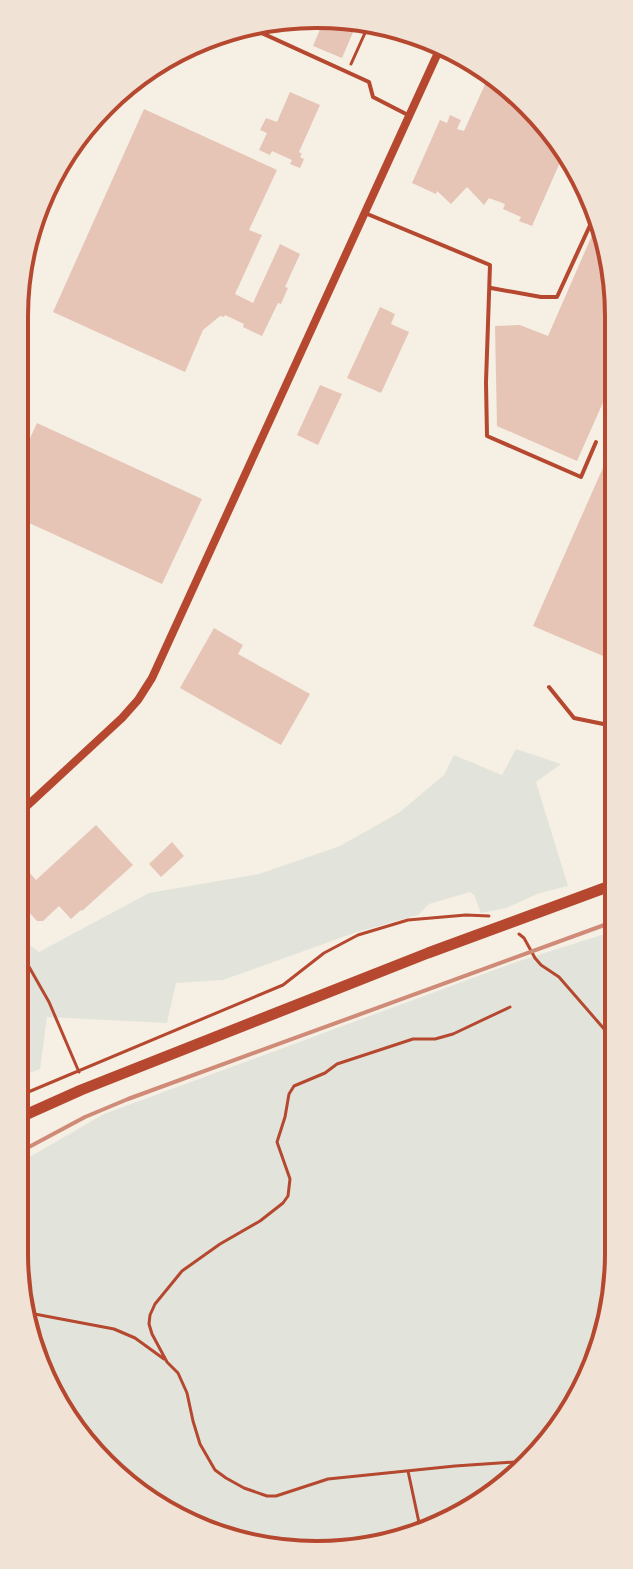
<svg xmlns="http://www.w3.org/2000/svg" width="633" height="1569" viewBox="0 0 633 1569" font-family="Lato,sans-serif">
<rect width="100%" height="100%" fill="#f6efe4"/>
<path fill="#e2e4dc" d="M 516,749 L 561,764 L 536,782 L 568,886 L 540,893 L 506,908 L 481,913 L 474,895 L 470,892 L 429,904 L 418,915 L 354,933 L 223,980 L 176,983 L 167,1023 L 47,1017 L 40,1069 L 14,1079 L 14,956 L 23,940 L 39,952 L 149,893 L 259,874 L 340,846 L 400,812 L 444,775 L 454,755 L 502,775 Z
M 608,933 L 612,941 L 618,940 L 619,1252 L 603,1349 L 556,1437 L 468,1514 L 376,1549 L 277,1552 L 166,1515 L 89,1452 L 30,1350 L 14,1252 L 14,1166 L 104,1114 L 516,962 Z"/>
<path fill="#e6c5b7" d="M 320,18 L 357,23 L 342,58 L 313,46 L 321,27 L 319,21 Z
M 491,71 L 544,117 L 565,151 L 532,226 L 519,221 L 521,217 L 503,209 L 505,204 L 489,198 L 484,205 L 467,187 L 451,204 L 437,191 L 436,194 L 412,183 L 440,120 L 447,123 L 450,115 L 461,120 L 457,129 L 464,131 Z
M 290,92 L 320,105 L 299,152 L 302,154 L 300,157 L 304,159 L 300,168 L 290,164 L 292,160 L 272,151 L 270,155 L 259,150 L 267,133 L 260,130 L 266,118 L 277,122 Z
M 144,109 L 277,170 L 249,230 L 262,235 L 235,294 L 253,303 L 280,244 L 300,254 L 285,287 L 288,288 L 281,304 L 278,303 L 262,336 L 243,327 L 244,324 L 225,315 L 224,317 L 220,316 L 203,330 L 185,372 L 53,312 Z
M 600,217 L 616,277 L 617,371 L 577,461 L 497,426 L 495,326 L 520,325 L 548,336 Z
M 380,307 L 395,314 L 391,324 L 409,332 L 381,393 L 347,378 Z
M 320,385 L 342,394 L 318,445 L 297,435 Z
M 37,423 L 202,499 L 162,584 L 14,516 L 14,473 Z
M 617,436 L 617,662 L 533,626 Z
M 214,628 L 243,645 L 238,654 L 310,694 L 281,745 L 180,688 Z
M 96,825 L 133,865 L 82,911 L 81,910 L 71,919 L 59,906 L 43,921 L 37,921 L 14,896 L 14,871 L 28,871 L 36,880 Z
M 172,842 L 184,856 L 161,877 L 149,864 Z"/>
<g fill="none" stroke-linecap="round" stroke-linejoin="round">
<path stroke="#b5482f" stroke-width="3" d="M 351,64 L 369,24
M 519,934 L 524,938 L 535,958 L 541,965 L 559,977 L 618,1045
M 14,954 L 24,958 L 49,1002 L 79,1072
M 510,1007 L 453,1034 L 435,1039 L 413,1039 L 337,1064 L 325,1073 L 294,1086 L 289,1094 L 285,1117 L 277,1142 L 290,1179 L 288,1196 L 283,1203 L 260,1221 L 220,1244 L 182,1271 L 155,1304 L 150,1315 L 149,1324 L 152,1334 L 167,1362 L 178,1373 L 187,1393 L 193,1421 L 200,1444 L 215,1470 L 226,1478 L 244,1488 L 267,1496 L 276,1496 L 328,1479 L 455,1466 L 529,1461
M 14,1098 L 283,985 L 324,953 L 358,935 L 408,920 L 466,915 L 489,916
M 24,1312 L 114,1329 L 135,1338 L 164,1359
M 408,1471 L 421,1532"/>
<path stroke="#b5482f" stroke-width="4" d="M 254,26 L 253,29 L 369,82 L 373,97 L 408,115
M 365,213 L 490,265 L 486,382 L 487,436 L 581,477 L 596,442
M 491,288 L 541,297 L 557,297 L 598,208
M 549,687 L 574,718 L 618,727"/>
<path stroke="#b5482f" stroke-width="8" d="M 14,818 L 122,718 L 138,700 L 152,678 L 442,44"/>
<path stroke="#b5482f" stroke-width="11" d="M 14,1120 L 81,1090 L 428,953 L 618,883"/>
<path stroke="#cf8b77" stroke-width="4" d="M 14,1155 L 85,1117 L 128,1099 L 618,920"/>
</g>
<path d="M0 0H633V1569H0ZM316 28H317A288 288 0 0 1 605 316V1253A288 288 0 0 1 317 1541H316A288 288 0 0 1 28 1253V316A288 288 0 0 1 316 28Z" fill="#f1e2d6" fill-rule="evenodd"/>
<path fill="none" stroke="#b5482f" stroke-width="4" d="M316 28H317A288 288 0 0 1 605 316V1253A288 288 0 0 1 317 1541H316A288 288 0 0 1 28 1253V316A288 288 0 0 1 316 28Z"/>
</svg>
